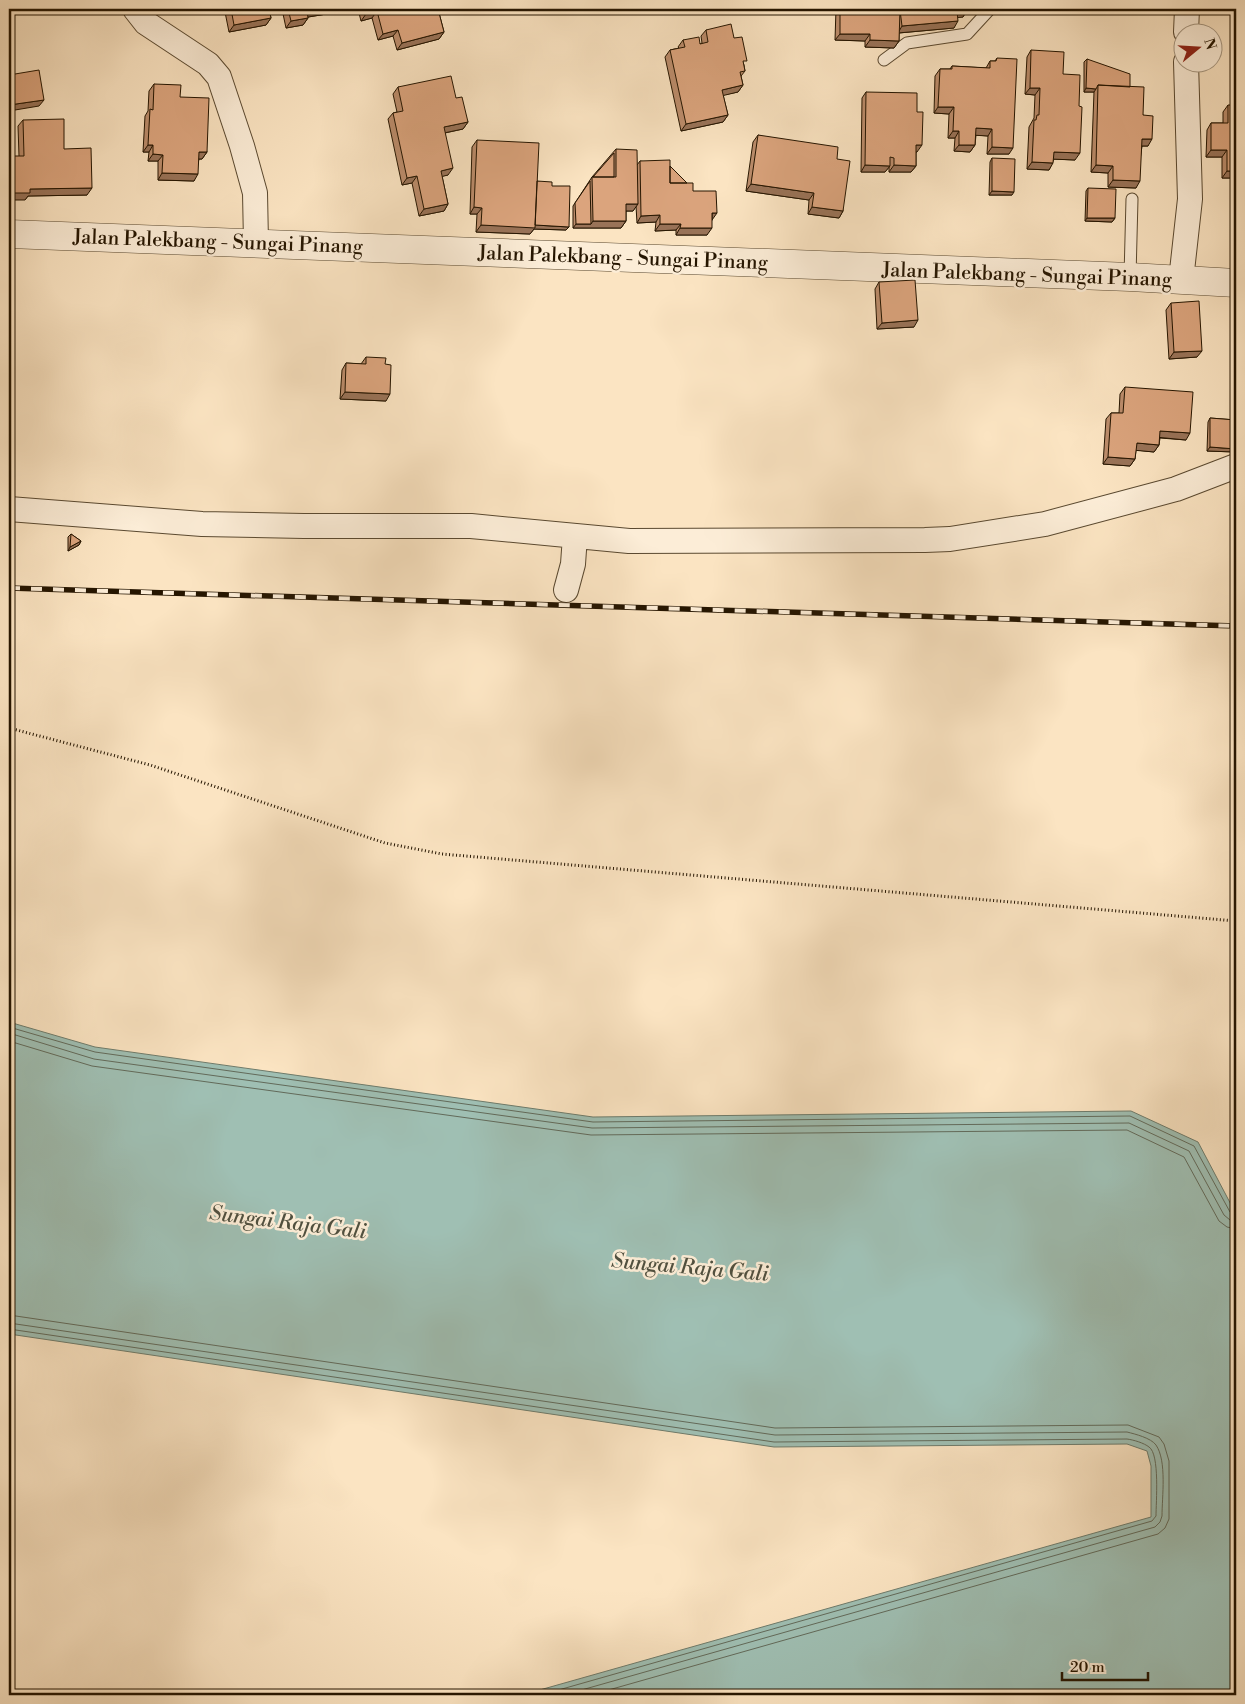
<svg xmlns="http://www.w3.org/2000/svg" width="1245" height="1704" viewBox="0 0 1245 1704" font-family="'Libre Bodoni',serif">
<rect width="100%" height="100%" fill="#fbe4c2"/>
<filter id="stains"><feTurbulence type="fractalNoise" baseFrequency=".004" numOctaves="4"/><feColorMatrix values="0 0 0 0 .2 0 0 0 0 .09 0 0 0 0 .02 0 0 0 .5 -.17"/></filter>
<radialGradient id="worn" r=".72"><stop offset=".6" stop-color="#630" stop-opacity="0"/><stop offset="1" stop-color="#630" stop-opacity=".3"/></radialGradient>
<path fill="#9fbfb3" stroke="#6e7b6b" d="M 9,1022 L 95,1047 L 593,1117 L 1131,1111 L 1198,1142 L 1236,1214 L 1236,1695 L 522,1695 L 1151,1517 L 1151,1466 L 1147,1451 L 1127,1444 L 774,1447 L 9,1334 Z"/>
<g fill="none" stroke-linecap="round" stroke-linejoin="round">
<path stroke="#626a5a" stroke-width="1" d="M 9,1027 L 95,1052 L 593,1122 L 1130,1116 L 1194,1146 L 1230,1212 L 1236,1215
M 9,1033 L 94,1059 L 592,1128 L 1129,1123 L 1189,1151 L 1224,1215 L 1230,1220 L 1236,1221
M 9,1041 L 92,1066 L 591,1135 L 1127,1130 L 1184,1157 L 1219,1221 L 1227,1227 L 1236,1229
M 9,1315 L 775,1428 L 1128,1425 L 1159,1437 L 1164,1444 L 1169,1461 L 1169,1519 L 1165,1528 L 1158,1534 L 591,1695
M 9,1323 L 775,1435 L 1127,1432 C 1135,1434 1151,1438 1156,1445 C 1167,1461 1162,1497 1162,1516 L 1160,1522 L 1155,1527 L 564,1695
M 9,1329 L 774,1442 L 1127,1439 C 1134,1440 1144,1443 1149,1447 C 1160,1454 1156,1503 1156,1516 L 1152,1521 L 541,1695"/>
<g stroke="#5a4930" stroke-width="13">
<path id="service" d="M 884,60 L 907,43 L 967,34 L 990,9
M 1130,277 L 1132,199"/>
</g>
<g stroke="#5a4930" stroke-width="26">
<path id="minor" d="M 135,9 L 146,23 L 208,64 L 219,77 L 242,146 L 255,193 L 256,242
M 1186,32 L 1187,9
M 1181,280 L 1190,199 L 1186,62
M 9,509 L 202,524 L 304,526 L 471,526 L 629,541 L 925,540 L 950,539 L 1045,524 L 1176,489 L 1236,466
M 566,590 L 573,564 L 575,536"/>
</g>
<g stroke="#5a4930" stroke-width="29">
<path id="tertiary" d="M 9,234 L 1130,277 L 1236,283"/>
</g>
<path stroke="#251500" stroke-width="3" stroke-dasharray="1 2.5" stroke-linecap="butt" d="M 9,728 L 150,765 L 385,843 L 442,854 L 1236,921"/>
<use href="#service" stroke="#fcedd7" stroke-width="11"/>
<use href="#minor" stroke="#fcedd7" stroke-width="24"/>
<use href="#tertiary" stroke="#fcedd7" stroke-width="28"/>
<g stroke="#251500" stroke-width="5.5">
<path id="rail" d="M 9,588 L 1236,626"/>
</g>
<use href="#rail" stroke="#fcedd7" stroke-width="4" stroke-dasharray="11" stroke-linecap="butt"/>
</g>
<path fill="#bc8d6c" stroke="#251500" d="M 31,9 L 54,9 L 32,14 Z
M 221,9 L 269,9 L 271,18 L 266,25 L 229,32 L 225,12 L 222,13 Z
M 282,9 L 346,9 L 345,11 L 308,17 L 308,18 L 303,25 L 286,28 Z
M 358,9 L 438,9 L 444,32 L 439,39 L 397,50 L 393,36 L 378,40 L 372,18 L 361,21 Z
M 836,9 L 967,9 L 967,10 L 963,17 L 958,17 L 954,28 L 899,33 L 899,41 L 894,48 L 865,47 L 865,41 L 835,40 Z
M 706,30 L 734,38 L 744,65 L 745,71 L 741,76 L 743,85 L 738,92 L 723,95 L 728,115 L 723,122 L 681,131 L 665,57 L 670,50 L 679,48 L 678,47 L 683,40 L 700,44 L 702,43 L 701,36 Z
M 1031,50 L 1063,74 L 1075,160 L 1054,159 L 1049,170 L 1027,169 L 1029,127 L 1034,118 L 1035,95 L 1025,94 L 1027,57 Z
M 997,58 L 1009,154 L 987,154 L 988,136 L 976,135 L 975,145 L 970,152 L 954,151 L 955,138 L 948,138 L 949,114 L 934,113 L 935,76 L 940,69 L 950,69 L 952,66 L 986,68 L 990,61 L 995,61 Z
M 1087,59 L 1130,87 L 1143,115 L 1148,146 L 1142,146 L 1136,188 L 1108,187 L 1108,173 L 1091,172 L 1094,92 L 1084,92 L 1084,62 Z
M 154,84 L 180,97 L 207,152 L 202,159 L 199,159 L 194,181 L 158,180 L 158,161 L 148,161 L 149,152 L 143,152 L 145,116 L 148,111 L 149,91 Z
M 398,87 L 456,98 L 468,122 L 463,129 L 445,133 L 448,175 L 442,176 L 448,204 L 444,211 L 419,216 L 412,183 L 402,185 L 388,119 L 393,113 L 397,112 L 393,94 Z
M 866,92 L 917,112 L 917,152 L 916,152 L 916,166 L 911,172 L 889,172 L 889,167 L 885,172 L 861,172 L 862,98 Z
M 1228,105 L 1236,178 L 1222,178 L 1222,157 L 1206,157 L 1207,130 L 1211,123 L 1223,123 L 1223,112 Z
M 23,120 L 64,149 L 87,195 L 28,196 L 25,200 L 19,156 L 18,126 Z
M 758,135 L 837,159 L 843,211 L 839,218 L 808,214 L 809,200 L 746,191 L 753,142 Z
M 477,140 L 537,181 L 552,186 L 569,227 L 566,230 L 534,229 L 530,234 L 476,232 L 477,214 L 470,214 L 472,147 Z
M 616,149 L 637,165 L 640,161 L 670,166 L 693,191 L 712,220 L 707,235 L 676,235 L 676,230 L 655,231 L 656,222 L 637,223 L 636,206 L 633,211 L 626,211 L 626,221 L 621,228 L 573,228 L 573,206 L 592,177 Z
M 992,158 L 1012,195 L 989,195 L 990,162 Z
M 1088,188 L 1115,218 L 1112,222 L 1085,221 L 1086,191 Z
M 879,282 L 914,327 L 877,329 L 875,289 Z
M 1171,303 L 1197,357 L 1169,359 L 1166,310 Z
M 366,357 L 386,401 L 340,399 L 342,370 L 346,363 L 361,364 Z
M 1125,387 L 1186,440 L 1160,438 L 1159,445 L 1154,452 L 1136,450 L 1135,459 L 1130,466 L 1103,464 L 1106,419 L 1111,413 L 1119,413 L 1120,394 Z
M 1210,418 L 1236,420 L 1236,451 L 1235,452 L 1207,451 L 1208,422 Z
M 71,534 L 81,541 L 79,545 L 68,551 L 68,537 Z"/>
<path fill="#997358" stroke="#251500" d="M 42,9 L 54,9 L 32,14 L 34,11 Z
M 225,9 L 228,9 L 225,12 L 222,13 Z
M 321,9 L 346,9 L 345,11 L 302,18 L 307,11 Z
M 967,10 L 963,17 L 953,18 L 957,11 Z
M 377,11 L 372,18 L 361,21 L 366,14 Z
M 271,18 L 266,25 L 229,32 L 234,25 Z
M 308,18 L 303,25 L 286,28 L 291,21 Z
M 958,21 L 954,28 L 898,33 L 902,26 Z
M 398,30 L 393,36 L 378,40 L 383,34 Z
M 444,32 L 439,39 L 397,50 L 402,43 Z
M 840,34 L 870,34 L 865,41 L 835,40 Z
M 870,40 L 899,41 L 894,48 L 865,47 Z
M 743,85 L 738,92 L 717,97 L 722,90 Z
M 1030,88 L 1040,88 L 1035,95 L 1025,94 Z
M 1086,88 L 1096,89 L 1094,92 L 1084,92 Z
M 44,100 L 39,106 L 9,111 L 9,105 Z
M 938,107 L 954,107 L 949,114 L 934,113 Z
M 728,115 L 723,122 L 681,131 L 686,124 Z
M 468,122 L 463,129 L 439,134 L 444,127 Z
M 976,128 L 992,129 L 988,136 L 971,135 Z
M 953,131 L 959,131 L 955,138 L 948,138 Z
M 1142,139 L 1152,139 L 1148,146 L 1137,146 Z
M 148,145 L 153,145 L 149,152 L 143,152 Z
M 916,145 L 922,145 L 917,152 L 912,152 Z
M 959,145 L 975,145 L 970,152 L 954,151 Z
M 992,147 L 1013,148 L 1009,154 L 987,154 Z
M 1211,150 L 1227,150 L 1222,157 L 1206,157 Z
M 199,152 L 207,152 L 202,159 L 195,159 Z
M 1054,152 L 1080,153 L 1075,160 L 1050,159 Z
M 153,154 L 163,155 L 158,161 L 148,161 Z
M 1032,162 L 1053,163 L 1049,170 L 1027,169 Z
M 865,165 L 890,166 L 885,172 L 861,172 Z
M 894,165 L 916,166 L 911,172 L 889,172 Z
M 1096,165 L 1113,166 L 1108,173 L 1091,172 Z
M 453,168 L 448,175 L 436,178 L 441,171 Z
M 1227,171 L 1236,171 L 1236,178 L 1222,178 Z
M 162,173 L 198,174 L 194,181 L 158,180 Z
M 417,176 L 412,183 L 402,185 L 407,178 Z
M 1113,180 L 1140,181 L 1136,188 L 1108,187 Z
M 751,184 L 814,193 L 809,200 L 746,191 Z
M 92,188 L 87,195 L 28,196 L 25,200 L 9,200 L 9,193 L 30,189 Z
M 992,191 L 1014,192 L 1012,195 L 989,195 Z
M 448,204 L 444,211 L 419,216 L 424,209 Z
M 626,204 L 638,204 L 633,211 L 621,211 Z
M 474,207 L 482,208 L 477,214 L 470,214 Z
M 812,207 L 843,211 L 839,218 L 808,214 Z
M 712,213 L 717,213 L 712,220 Z
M 660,215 L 656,222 L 637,223 L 641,216 Z
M 1087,218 L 1115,218 L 1112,222 L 1085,221 Z
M 593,221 L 626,221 L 621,228 L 573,228 L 576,224 L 591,224 Z
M 660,224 L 681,224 L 676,230 L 655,231 Z
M 481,225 L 535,225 L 569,227 L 566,230 L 534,229 L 530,234 L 476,232 Z
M 680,228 L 712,228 L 707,235 L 676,235 Z
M 918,320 L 914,327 L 877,329 L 882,323 Z
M 1202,351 L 1197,357 L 1169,359 L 1174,352 Z
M 345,392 L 390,394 L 386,401 L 340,399 Z
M 1160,431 L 1190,433 L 1186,440 L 1155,437 Z
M 1137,443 L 1159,445 L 1154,452 L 1132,450 Z
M 1210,447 L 1236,449 L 1236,451 L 1235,452 L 1207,451 Z
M 1108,457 L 1135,459 L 1130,466 L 1103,464 Z
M 81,541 L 79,545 L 68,551 L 70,547 Z"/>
<path fill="#dba47d" stroke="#251500" d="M 231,9 L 269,9 L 271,18 L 234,25 Z
M 288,9 L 321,9 L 307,11 L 308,18 L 291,21 Z
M 365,9 L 438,9 L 444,32 L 402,43 L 398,30 L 383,34 L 377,11 L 366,14 Z
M 840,9 L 967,9 L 967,10 L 957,11 L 958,21 L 902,26 L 900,10 L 899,41 L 870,40 L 870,34 L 840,34 Z
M 731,24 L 734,38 L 742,37 L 747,61 L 743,61 L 745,71 L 740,72 L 743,85 L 722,90 L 728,115 L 686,124 L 670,50 L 685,47 L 683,40 L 699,37 L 700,44 L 708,42 L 706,30 Z
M 1031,50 L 1064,52 L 1063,74 L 1080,75 L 1079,106 L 1082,107 L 1080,153 L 1054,152 L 1053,163 L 1032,162 L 1034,120 L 1036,120 L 1037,115 L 1039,115 L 1040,88 L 1030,88 Z
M 997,58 L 1017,59 L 1013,148 L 992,147 L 992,129 L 976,128 L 975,145 L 959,145 L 959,131 L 953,131 L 954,107 L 938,107 L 940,69 L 952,69 L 952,66 L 990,68 L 990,61 L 996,61 Z
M 1087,59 L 1130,74 L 1130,87 L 1098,85 L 1096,89 L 1086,88 Z
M 39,70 L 44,100 L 9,105 L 9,75 Z
M 451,76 L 456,98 L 462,97 L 468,122 L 444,127 L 453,168 L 441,171 L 448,204 L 424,209 L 417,176 L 407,178 L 393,113 L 403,111 L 398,87 Z
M 154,84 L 181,85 L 180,97 L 209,98 L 207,152 L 199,152 L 198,174 L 162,173 L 163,155 L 153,154 L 153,145 L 148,145 L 150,109 L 153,110 Z
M 1098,85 L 1144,87 L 1143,115 L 1153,116 L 1152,139 L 1142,139 L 1140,181 L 1113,180 L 1113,166 L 1096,165 Z
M 866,92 L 917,93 L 917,112 L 923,112 L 922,145 L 916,145 L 916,166 L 894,165 L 894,158 L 890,157 L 890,166 L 865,165 Z
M 1228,105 L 1236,105 L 1236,171 L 1227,171 L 1227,150 L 1211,150 L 1211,123 L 1228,123 Z
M 64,119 L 64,149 L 91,148 L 92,188 L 30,189 L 30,193 L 9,193 L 9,156 L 24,156 L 23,120 Z
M 758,135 L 838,147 L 837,159 L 850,161 L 843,211 L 812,207 L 814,193 L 751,184 Z
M 477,140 L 539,143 L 535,228 L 481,225 L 482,208 L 474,207 Z
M 616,149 L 637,150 L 638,204 L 626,204 L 626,221 L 593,221 L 592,177 L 616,177 Z
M 614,153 L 614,177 L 593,177 Z
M 992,158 L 1015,159 L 1014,192 L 992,191 Z
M 670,160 L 670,183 L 693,183 L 693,191 L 716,191 L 717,213 L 712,213 L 712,228 L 680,228 L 681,224 L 660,224 L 660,215 L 641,216 L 640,161 Z
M 670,166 L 687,183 L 670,183 Z
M 537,181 L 552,182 L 552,186 L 570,186 L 569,227 L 535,225 Z
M 590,181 L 591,224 L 576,224 L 575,203 Z
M 1088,188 L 1116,189 L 1115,218 L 1087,218 Z
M 915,280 L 918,320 L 882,323 L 879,282 Z
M 1199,301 L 1202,351 L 1174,352 L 1171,303 Z
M 366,357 L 386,358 L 385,364 L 391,365 L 390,394 L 345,392 L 346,363 L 366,364 Z
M 1125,387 L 1193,392 L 1190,433 L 1160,431 L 1159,445 L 1137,443 L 1135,459 L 1108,457 L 1111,413 L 1123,413 Z
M 1210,418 L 1236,420 L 1236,449 L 1210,447 Z
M 71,534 L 81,541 L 70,547 Z"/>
<g text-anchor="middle" stroke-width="5" stroke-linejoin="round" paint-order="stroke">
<g font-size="20" fill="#251500" stroke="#fcedd7">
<text transform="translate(218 241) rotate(2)" y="7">Jalan Palekbang - Sungai Pinang</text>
<text transform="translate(623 257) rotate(2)" y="7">Jalan Palekbang - Sungai Pinang</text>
<text transform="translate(1027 274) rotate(2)" y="7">Jalan Palekbang - Sungai Pinang</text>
</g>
<g font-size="21" font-style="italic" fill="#50503f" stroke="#fcedd7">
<text transform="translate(288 1222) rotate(7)" y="7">Sungai Raja Gali</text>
<text transform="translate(690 1267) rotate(5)" y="7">Sungai Raja Gali</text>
</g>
</g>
<rect width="1245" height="1704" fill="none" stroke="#fbe4c2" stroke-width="30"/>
<rect x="10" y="10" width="1225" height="1684" fill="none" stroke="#251500" stroke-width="2.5"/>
<rect x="15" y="15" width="1215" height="1674" fill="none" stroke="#251500"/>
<g transform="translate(1198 48) rotate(72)"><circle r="24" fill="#fcedd7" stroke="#a69781"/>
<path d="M0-4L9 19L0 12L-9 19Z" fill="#8f2418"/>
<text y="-8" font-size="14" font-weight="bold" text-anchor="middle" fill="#251500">N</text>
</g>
<path d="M1062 1672v8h86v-8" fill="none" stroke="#251500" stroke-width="2.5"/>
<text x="1070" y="1672" font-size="15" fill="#251500" stroke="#fcedd7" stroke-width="4" paint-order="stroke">20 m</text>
<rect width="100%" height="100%" filter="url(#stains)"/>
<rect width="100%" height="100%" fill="url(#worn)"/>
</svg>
